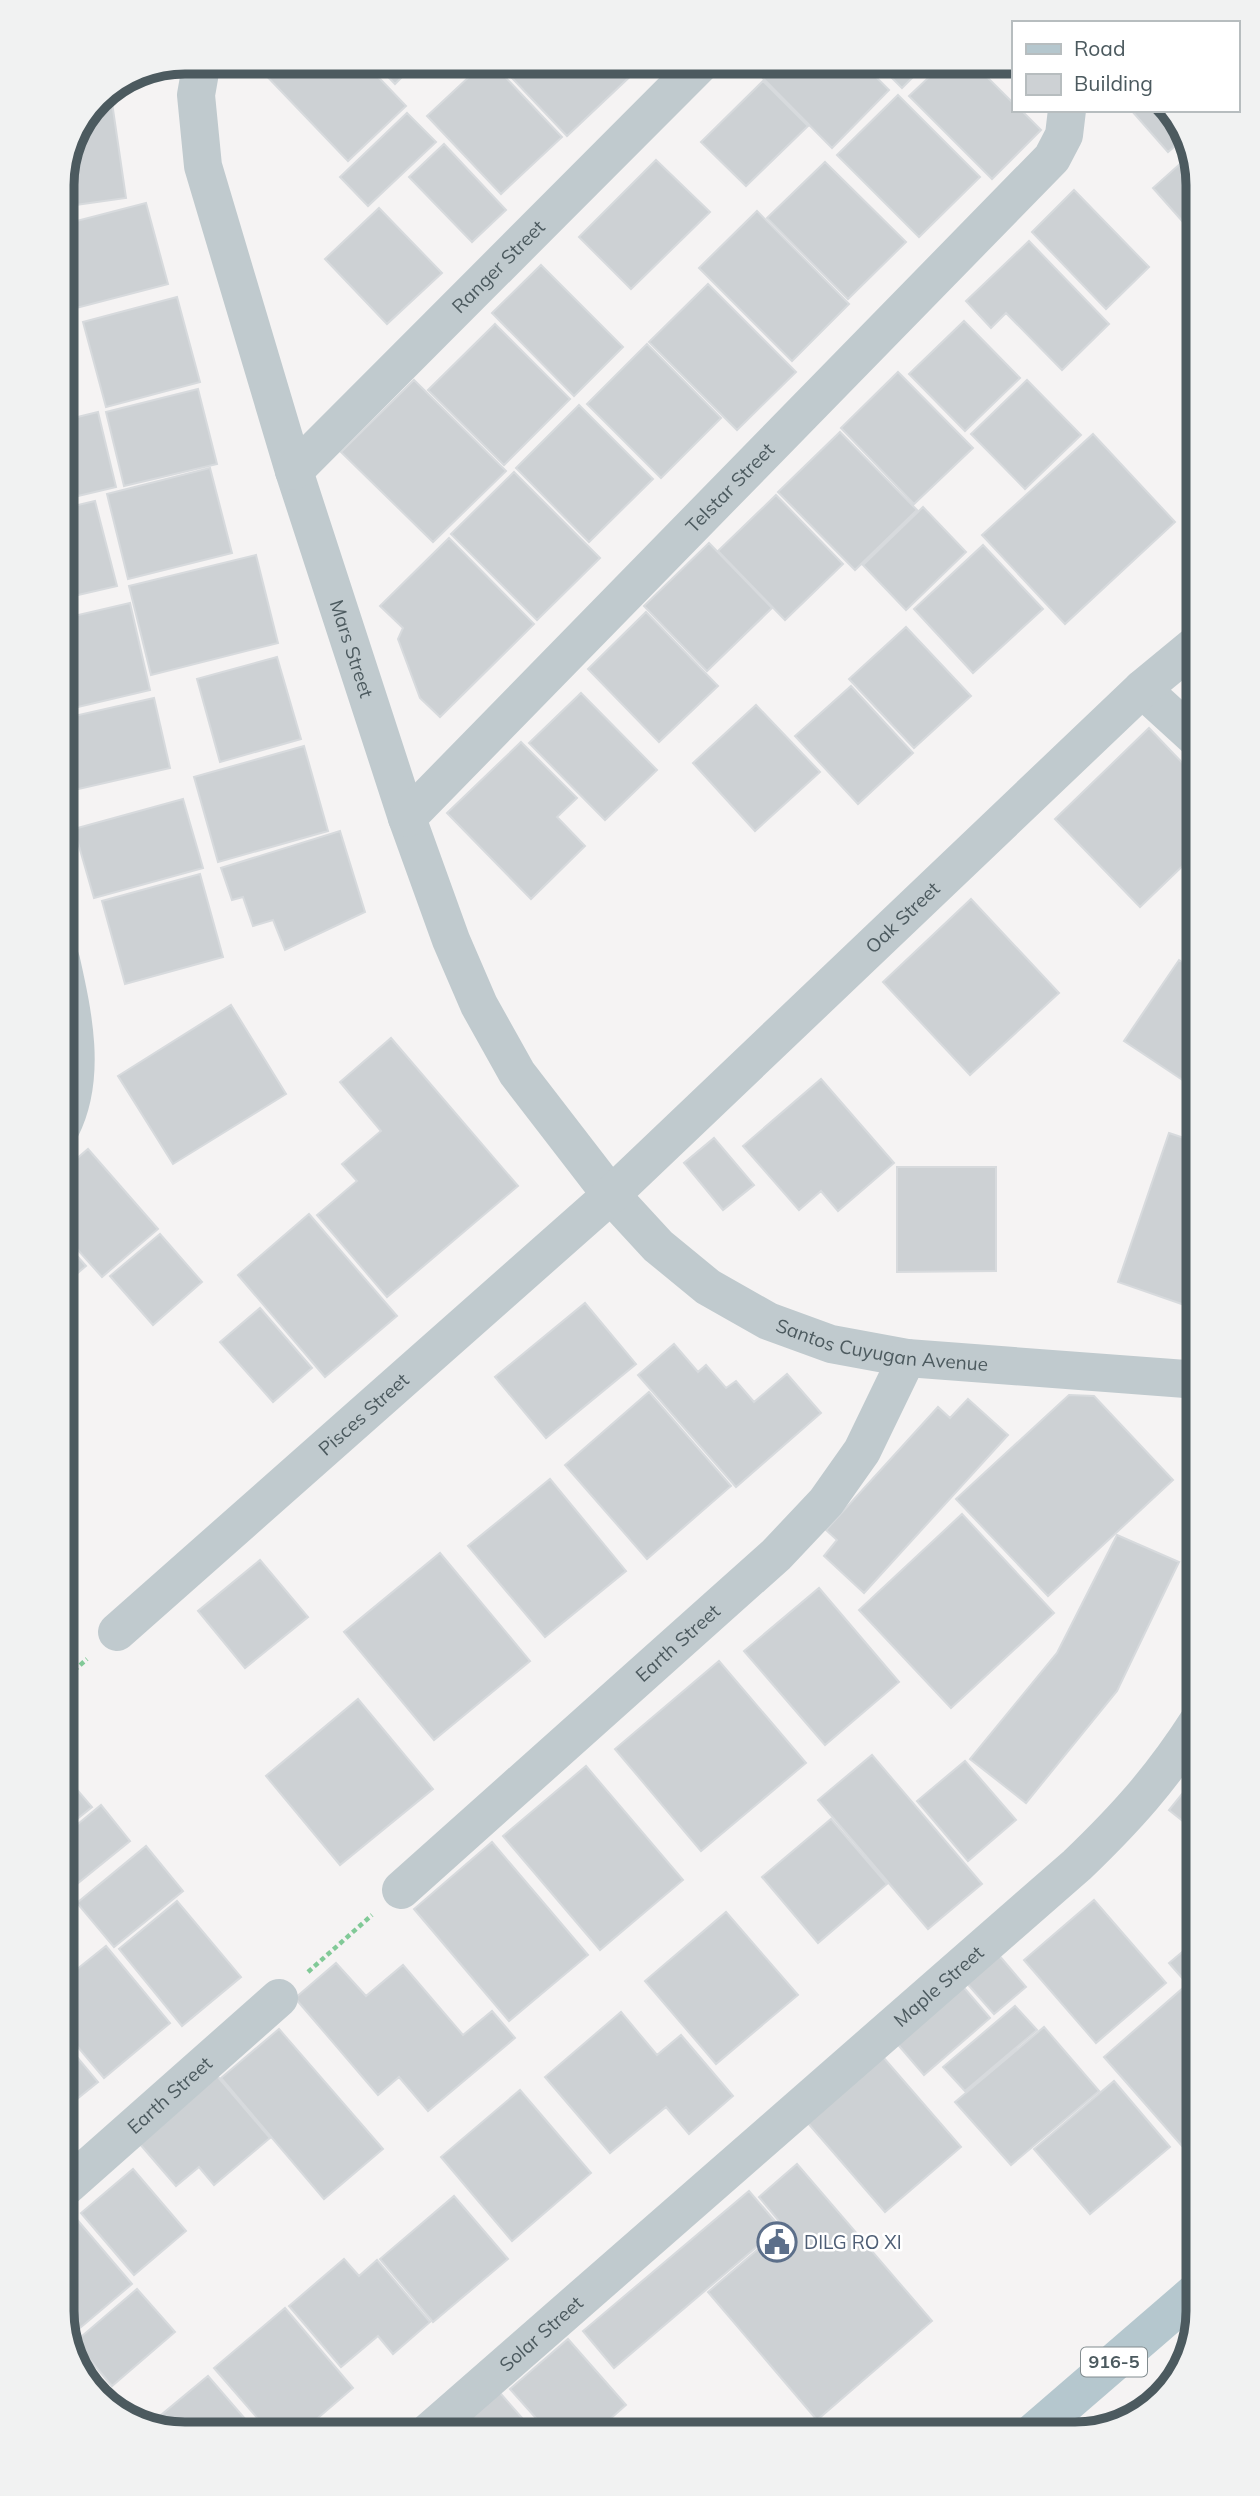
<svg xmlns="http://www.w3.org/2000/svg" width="1260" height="2496" viewBox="0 0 1260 2496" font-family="Mulish,sans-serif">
<rect width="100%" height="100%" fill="#f5f3f3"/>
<path fill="#cdd1d4" stroke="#d7dadd" stroke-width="2" d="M 264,61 L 363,61 L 406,106 L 348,161 L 258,67 Z
M 373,61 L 418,61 L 395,84 Z
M 486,61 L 490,61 L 562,137 L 501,194 L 427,116 Z
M 496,61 L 634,61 L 639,68 L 567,136 Z
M 746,61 L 860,61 L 889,90 L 832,148 Z
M 875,61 L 929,61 L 902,88 Z
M 945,62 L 972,62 L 1013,103 L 1013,110 L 1021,110 L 1041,130 L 992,179 L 909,96 Z
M 763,81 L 808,126 L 746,186 L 701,142 Z
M 110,89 L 126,198 L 61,207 L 61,177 L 98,97 Z
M 898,95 L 980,177 L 919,237 L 837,155 Z
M 1131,110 L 1168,110 L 1188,135 L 1168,152 Z
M 407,113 L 436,142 L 368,206 L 340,177 Z
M 1189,138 L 1199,185 L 1199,240 L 1153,188 L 1190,155 L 1181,145 Z
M 444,144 L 506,210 L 472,242 L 409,177 Z
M 656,160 L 710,212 L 631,289 L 579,237 Z
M 825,162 L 906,242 L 848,299 L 767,218 Z
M 1074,190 L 1149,267 L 1106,309 L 1032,232 Z
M 146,203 L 168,284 L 61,312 L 61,225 Z
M 379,208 L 442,273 L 387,324 L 325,259 Z
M 757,211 L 849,304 L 792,361 L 699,268 Z
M 1029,241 L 1109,324 L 1062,370 L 1006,313 L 991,328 L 966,301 Z
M 541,265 L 623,347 L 574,396 L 492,313 Z
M 708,284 L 796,372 L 737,430 L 649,342 Z
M 177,297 L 200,382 L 106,407 L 83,322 Z
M 964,321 L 1020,378 L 965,431 L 909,374 Z
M 495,324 L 570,399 L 504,465 L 428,390 Z
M 647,344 L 721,418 L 661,478 L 587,404 Z
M 61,369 L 70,400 L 61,403 Z
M 898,372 L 973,448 L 914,504 L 841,428 Z
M 414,380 L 506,471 L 433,542 L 341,452 Z
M 1027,380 L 1081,435 L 1025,489 L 971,434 Z
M 198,389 L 217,464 L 124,486 L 106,412 Z
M 579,405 L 653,479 L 589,542 L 516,468 Z
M 98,412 L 116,487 L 78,496 L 61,421 Z
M 840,432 L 917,510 L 855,570 L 778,492 Z
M 1093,434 L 1175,522 L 1065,624 L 982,535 Z
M 210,468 L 232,553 L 128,579 L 107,494 Z
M 514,472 L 600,558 L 537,620 L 451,534 Z
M 776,495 L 843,564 L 785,620 L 718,551 Z
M 95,501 L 117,586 L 61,599 L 61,509 Z
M 923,507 L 966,552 L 906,610 L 863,565 Z
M 449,538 L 534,624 L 440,717 L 420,698 L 398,639 L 403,628 L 380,606 Z
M 709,543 L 772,608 L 707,671 L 644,606 Z
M 983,545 L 1043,609 L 973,673 L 914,609 Z
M 256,555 L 278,643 L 151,675 L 129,586 Z
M 130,603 L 150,690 L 61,711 L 61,619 Z
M 646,612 L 718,686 L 659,742 L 588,669 Z
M 906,627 L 971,696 L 914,748 L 849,679 Z
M 277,657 L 301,739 L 220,762 L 197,679 Z
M 851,686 L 913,753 L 858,804 L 795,736 Z
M 581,693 L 657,770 L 605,820 L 529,743 Z
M 154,698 L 170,768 L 61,793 L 61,719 Z
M 756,705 L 820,772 L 755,831 L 693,763 Z
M 1149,728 L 1193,774 L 1183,784 L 1195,800 L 1199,822 L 1193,835 L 1183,845 L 1193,856 L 1140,907 L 1055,819 Z
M 521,742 L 577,798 L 557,817 L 585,846 L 531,899 L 447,813 Z
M 304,746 L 328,831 L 218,862 L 194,777 Z
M 183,799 L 203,868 L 94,898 L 74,829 Z
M 340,831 L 365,912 L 285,950 L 273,920 L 253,926 L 243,897 L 232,900 L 221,868 Z
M 200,874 L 223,957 L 125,984 L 102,901 Z
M 971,899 L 1059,993 L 970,1075 L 883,982 Z
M 1179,960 L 1199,973 L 1199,1091 L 1124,1041 Z
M 231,1005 L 286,1094 L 173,1164 L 118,1076 Z
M 391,1038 L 518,1186 L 387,1297 L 317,1215 L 357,1181 L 342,1164 L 381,1131 L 340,1082 Z
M 821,1079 L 894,1163 L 838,1211 L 821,1191 L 799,1210 L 743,1146 Z
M 1169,1133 L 1199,1143 L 1199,1310 L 1118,1282 Z
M 714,1138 L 754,1185 L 723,1210 L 684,1163 Z
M 88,1149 L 158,1229 L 102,1277 L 61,1231 L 61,1172 Z
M 897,1167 L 996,1167 L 996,1271 L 897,1272 Z
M 309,1214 L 397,1316 L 325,1377 L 238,1275 Z
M 160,1234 L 202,1282 L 153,1325 L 110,1276 Z
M 61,1238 L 86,1266 L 61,1287 Z
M 585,1303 L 636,1364 L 546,1438 L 495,1377 Z
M 260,1308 L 312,1368 L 273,1402 L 220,1342 Z
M 674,1344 L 698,1372 L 706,1365 L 726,1388 L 736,1381 L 754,1402 L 787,1374 L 821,1413 L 736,1487 L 638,1375 Z
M 649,1392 L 731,1486 L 647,1559 L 565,1465 Z
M 1069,1395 L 1094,1396 L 1173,1480 L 1048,1596 L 956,1499 Z
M 968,1399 L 1008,1435 L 864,1593 L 824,1556 L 837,1540 L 826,1530 L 938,1407 L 950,1418 Z
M 550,1479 L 626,1571 L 545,1637 L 468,1546 Z
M 962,1514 L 1054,1613 L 951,1708 L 859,1610 Z
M 1117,1535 L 1179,1562 L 1117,1691 L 1026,1803 L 970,1759 L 1057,1653 Z
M 440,1553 L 530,1661 L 434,1740 L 344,1632 Z
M 260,1560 L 308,1617 L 245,1668 L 198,1611 Z
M 819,1588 L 899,1682 L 825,1745 L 744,1651 Z
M 719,1661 L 806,1763 L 701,1851 L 615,1749 Z
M 358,1699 L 433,1789 L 340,1865 L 266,1776 Z
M 872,1755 L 982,1884 L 928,1929 L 818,1800 Z
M 965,1761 L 1016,1820 L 968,1861 L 917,1801 Z
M 586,1766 L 683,1880 L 600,1950 L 503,1836 Z
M 61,1771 L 92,1807 L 61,1832 Z
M 1199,1773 L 1199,1834 L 1169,1810 Z
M 101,1805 L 130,1841 L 67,1892 L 61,1885 L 61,1838 Z
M 831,1819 L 887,1884 L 818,1943 L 762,1877 Z
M 492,1842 L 588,1955 L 509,2021 L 414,1909 Z
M 146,1846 L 183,1891 L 114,1947 L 77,1903 Z
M 1094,1900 L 1166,1983 L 1096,2043 L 1024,1960 Z
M 177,1901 L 241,1977 L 182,2026 L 119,1949 Z
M 726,1912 L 798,1995 L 716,2064 L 645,1981 Z
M 1199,1938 L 1199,1997 L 1169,1963 Z
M 106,1946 L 170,2023 L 104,2078 L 61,2027 L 61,1982 Z
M 997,1953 L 1026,1987 L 994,2014 L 964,1980 Z
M 336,1963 L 366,1996 L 403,1965 L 463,2035 L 492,2011 L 515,2038 L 428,2111 L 399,2077 L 378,2095 L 295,1998 Z
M 960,1983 L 990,2018 L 924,2075 L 894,2040 Z
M 1183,1988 L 1199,2006 L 1199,2134 L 1183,2147 L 1104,2057 Z
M 1015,2006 L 1037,2030 L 965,2091 L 943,2067 Z
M 621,2012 L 657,2055 L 681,2035 L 733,2096 L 689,2134 L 666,2107 L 610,2153 L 545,2077 Z
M 1044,2027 L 1099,2091 L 1011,2165 L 955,2102 Z
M 279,2029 L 383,2149 L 324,2199 L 221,2078 Z
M 61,2038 L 98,2082 L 61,2112 Z
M 883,2057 L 961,2147 L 885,2212 L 807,2122 Z
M 212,2070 L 270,2138 L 214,2185 L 199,2167 L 176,2186 L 133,2136 Z
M 1114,2081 L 1170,2147 L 1090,2214 L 1034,2149 Z
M 520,2090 L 591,2173 L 512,2241 L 441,2157 Z
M 797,2164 L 932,2321 L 817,2420 L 708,2292 L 784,2227 L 759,2197 Z
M 133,2169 L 186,2231 L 134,2275 L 81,2213 Z
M 749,2191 L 780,2227 L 614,2368 L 583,2331 Z
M 454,2196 L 508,2259 L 433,2322 L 380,2259 Z
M 68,2209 L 132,2284 L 67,2339 L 61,2311 L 61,2214 Z
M 344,2259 L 359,2276 L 377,2260 L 430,2322 L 393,2354 L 378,2336 L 341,2367 L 289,2306 Z
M 137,2289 L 175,2332 L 112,2386 L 75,2342 Z
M 285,2308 L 353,2388 L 298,2435 L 272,2435 L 214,2368 Z
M 568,2339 L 626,2405 L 592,2435 L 551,2435 L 510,2389 Z
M 208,2376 L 259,2435 L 177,2435 L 149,2425 Z
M 493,2385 L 537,2435 L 436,2435 Z"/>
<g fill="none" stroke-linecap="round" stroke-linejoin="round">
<path stroke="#81c997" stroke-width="4.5" stroke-dasharray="5 3.5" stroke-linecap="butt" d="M 61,1682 L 87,1659
M 308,1972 L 372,1915"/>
<g stroke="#c0cace" stroke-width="38">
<path id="s1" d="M 202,61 L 196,95 L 203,166 L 294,471 L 407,818 L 451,940 L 479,1005 L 517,1073 L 611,1195 L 658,1246 L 708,1287 L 768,1321 L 831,1344 L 907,1358 L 1199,1380"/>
<path id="s2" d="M 294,471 L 703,61"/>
<path d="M 1142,689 L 1199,741"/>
<path id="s3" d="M 407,818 L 1052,158 L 1064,135 L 1067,110"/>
<path d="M 61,1128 C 87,1077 73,1014 61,960"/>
<path id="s4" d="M 117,1632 L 611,1195 L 1142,689 L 1199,642"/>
<path id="s5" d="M 401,1890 L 777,1554 L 826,1502 L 862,1451 L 907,1358"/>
<path id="s6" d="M 61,2191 L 279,1998"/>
<path id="s7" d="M 425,2435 L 1077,1865 C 1126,1818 1162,1778 1199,1720"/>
</g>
<path stroke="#b5c7ce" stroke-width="38" d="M 1030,2435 L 1199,2289"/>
</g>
<defs>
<g id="civic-ring" transform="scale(2.0125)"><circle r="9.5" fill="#fff" stroke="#5c6f8a" stroke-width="1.5"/><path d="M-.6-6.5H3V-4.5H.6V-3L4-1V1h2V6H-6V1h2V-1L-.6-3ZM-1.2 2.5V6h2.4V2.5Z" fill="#5c6f8a"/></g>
</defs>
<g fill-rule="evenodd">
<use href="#civic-ring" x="777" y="2242"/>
</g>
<g text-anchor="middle" stroke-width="5" stroke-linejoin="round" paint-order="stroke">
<rect fill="#fff" stroke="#828c8f" stroke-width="2" x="1081" y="2347.5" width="66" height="29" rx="5"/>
<g font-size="18" font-weight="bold" fill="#4c5a5f">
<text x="1114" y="2368">916-5</text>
</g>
<g font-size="19" fill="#4c5a5f" stroke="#fff">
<text dy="7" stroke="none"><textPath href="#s2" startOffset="289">Ranger Street</textPath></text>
<text dy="7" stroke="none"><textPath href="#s3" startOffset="462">Telstar Street</textPath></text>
<text dy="7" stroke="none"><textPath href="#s1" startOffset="611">Mars Street</textPath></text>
<text dy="7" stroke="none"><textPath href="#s4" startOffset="1062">Oak Street</textPath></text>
<text dy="7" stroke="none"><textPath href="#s1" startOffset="1542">Santos Cuyugan Avenue</textPath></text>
<text dy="7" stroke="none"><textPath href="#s4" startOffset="329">Pisces Street</textPath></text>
<text dy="7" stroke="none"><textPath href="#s5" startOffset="371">Earth Street</textPath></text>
<text dy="7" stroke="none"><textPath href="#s7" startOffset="682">Maple Street</textPath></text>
<text dy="7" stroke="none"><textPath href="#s6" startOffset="145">Earth Street</textPath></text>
<text dy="7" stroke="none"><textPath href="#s7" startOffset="154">Solar Street</textPath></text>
</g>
<g font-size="19" fill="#4e5e75" stroke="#fff" text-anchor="start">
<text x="804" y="2249">DILG RO XI</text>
</g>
</g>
<path d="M0 0H1260V2496H0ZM185 74H1075A111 111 0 0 1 1186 185V2311A111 111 0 0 1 1075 2422H185A111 111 0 0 1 74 2311V185A111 111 0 0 1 185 74Z" fill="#f1f2f2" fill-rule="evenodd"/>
<path fill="none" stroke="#4c5a5f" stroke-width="9" d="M185 74H1075A111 111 0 0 1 1186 185V2311A111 111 0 0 1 1075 2422H185A111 111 0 0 1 74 2311V185A111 111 0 0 1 185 74Z"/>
<rect x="1012" y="21" width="228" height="91" fill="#ffffff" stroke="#b7bdbf" stroke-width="2"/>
<rect x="1026" y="44" width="35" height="10" fill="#b5c7ce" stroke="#b7bdbf" stroke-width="2"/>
<text x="1074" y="56" font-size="21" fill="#4c5a5f">Road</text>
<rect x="1026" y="74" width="35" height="21" fill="#cdd1d4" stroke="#b7bdbf" stroke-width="2"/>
<text x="1074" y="91" font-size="21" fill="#4c5a5f">Building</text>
</svg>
